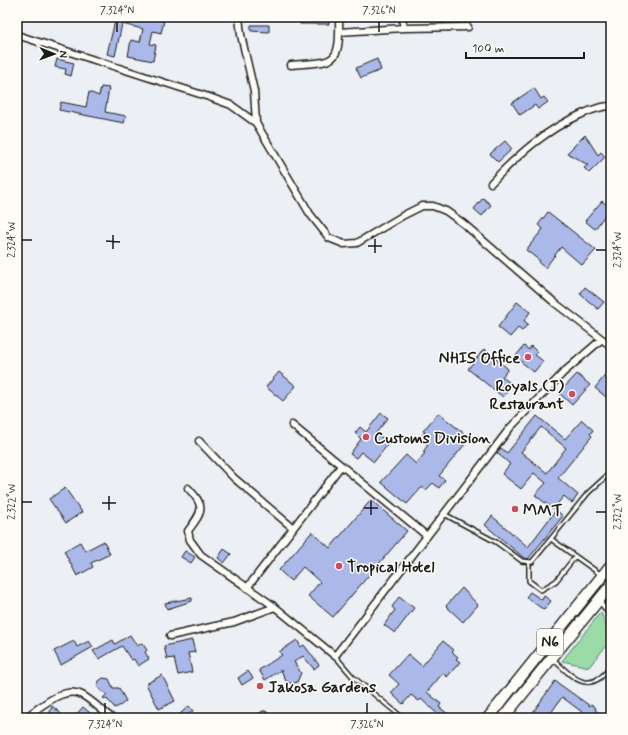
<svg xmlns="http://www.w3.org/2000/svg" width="628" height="735" viewBox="0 0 628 735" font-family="Mynerve,sans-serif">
<rect width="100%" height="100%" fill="#eceff4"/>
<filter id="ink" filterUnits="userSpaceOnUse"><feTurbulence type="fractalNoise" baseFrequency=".025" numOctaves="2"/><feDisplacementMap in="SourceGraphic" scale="8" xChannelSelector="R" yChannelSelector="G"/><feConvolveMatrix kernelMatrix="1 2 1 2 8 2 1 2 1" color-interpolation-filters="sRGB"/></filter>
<g filter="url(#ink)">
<path fill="#9adca8" stroke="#5b7c62" d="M 601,612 L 611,640 L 589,667 L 562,661 Z"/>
<path fill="#aab9e9" stroke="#1c1c1c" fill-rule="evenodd" d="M 116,17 L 148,17 L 164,21 L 161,33 L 153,31 L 150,44 L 156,45 L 153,61 L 128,56 L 131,40 L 140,42 L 143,29 L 122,24 L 115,56 L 107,54 Z
M 300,17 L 328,17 L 329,24 L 300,24 Z
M 251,25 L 269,25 L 269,32 L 251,31 Z
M 57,59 L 74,63 L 71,76 L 65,74 L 66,69 L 55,67 Z
M 377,59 L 381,70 L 361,78 L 356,68 Z
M 101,87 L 109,88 L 105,112 L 126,116 L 124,123 L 59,110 L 61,102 L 86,107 L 89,92 L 99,96 Z
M 534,88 L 541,99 L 544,97 L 548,102 L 538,109 L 535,105 L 520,115 L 512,103 Z
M 585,135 L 598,155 L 601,152 L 605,157 L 589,173 L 584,168 L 588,165 L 567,153 Z
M 505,141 L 512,149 L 498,162 L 490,154 Z
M 483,198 L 491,205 L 482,216 L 474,209 Z
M 602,201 L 610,208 L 595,229 L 585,221 Z
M 548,212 L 596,250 L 582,265 L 561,247 L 545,268 L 539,263 L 540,261 L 526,250 L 543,229 L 538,225 Z
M 585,287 L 604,302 L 598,309 L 580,294 Z
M 517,302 L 530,312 L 524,321 L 528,324 L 522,331 L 518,328 L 510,337 L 498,327 Z
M 524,346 L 529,350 L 531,346 L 537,352 L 535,355 L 543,361 L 534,372 L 515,357 Z
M 484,349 L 508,369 L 502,377 L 513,385 L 503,397 L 468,369 Z
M 611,368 L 611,401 L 595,388 Z
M 279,372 L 296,386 L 283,401 L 266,387 Z
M 577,374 L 590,385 L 572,405 L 559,393 Z
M 381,413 L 388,418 L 376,433 L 389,443 L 374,462 L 361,452 L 356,458 L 350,454 L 361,439 L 355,433 L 360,427 L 366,432 Z
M 438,413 L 470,438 L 439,476 L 445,480 L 439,488 L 433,483 L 426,490 L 422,487 L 407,504 L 381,482 L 406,455 L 416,464 L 425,453 L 423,452 L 428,445 L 420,438 L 425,432 L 423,431 Z
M 537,416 L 565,439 L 582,420 L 593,430 L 590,434 L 592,436 L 558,478 L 578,495 L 572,503 L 564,496 L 553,509 L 535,495 L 546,483 L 534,473 L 521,489 L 502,474 L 510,464 L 497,453 L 501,448 L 507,453 ZM 541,427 L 566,448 L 547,473 L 521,452 Z
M 65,488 L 82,512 L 66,523 L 49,499 Z
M 371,500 L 407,531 L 333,617 L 308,596 L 320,582 L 303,567 L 291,581 L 279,570 L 312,532 L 330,548 Z
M 556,510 L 563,516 L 528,559 L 524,558 L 485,525 L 492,516 L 528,547 Z
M 104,541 L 110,554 L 91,563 L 93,567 L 77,576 L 64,551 L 80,542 L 85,551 Z
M 224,549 L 231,554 L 224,563 L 218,558 Z
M 185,551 L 195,557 L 191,563 L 181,557 Z
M 462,588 L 478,605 L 463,622 L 446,606 Z
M 530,592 L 542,600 L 544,596 L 551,601 L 544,610 L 526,597 Z
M 399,597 L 414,608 L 395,633 L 384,625 L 395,610 L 392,607 Z
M 192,598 L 192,601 L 167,609 L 165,603 Z
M 130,635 L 137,646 L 142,643 L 147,650 L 145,652 L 149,659 L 138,666 L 134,659 L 131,660 L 122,646 L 99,659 L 93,651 L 113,640 L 115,644 Z
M 192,640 L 195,652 L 188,653 L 192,672 L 178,675 L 174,658 L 167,659 L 164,646 Z
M 297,640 L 301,647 L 304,645 L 319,665 L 314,669 L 303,656 L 294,662 L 301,673 L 297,682 L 292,684 L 286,681 L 281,670 L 265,680 L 259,670 L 282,655 L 279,652 Z
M 74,641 L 77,647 L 89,641 L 93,647 L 61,665 L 54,651 Z
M 443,641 L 454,650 L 452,652 L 458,657 L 456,659 L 460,662 L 447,677 L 443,673 L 427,692 L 441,704 L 439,707 L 453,718 L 442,718 L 421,699 L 419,701 L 411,695 L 403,704 L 391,693 L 399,684 L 389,675 L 408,654 L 422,666 Z
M 248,671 L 253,678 L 242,685 L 238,678 Z
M 162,675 L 175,701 L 159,709 L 146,684 Z
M 103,678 L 109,679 L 113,688 L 119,688 L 126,701 L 121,705 L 115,708 L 108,700 L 103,698 L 107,694 L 100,690 L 97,686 L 99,681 Z
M 555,681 L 590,706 L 591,704 L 596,708 L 595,710 L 606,718 L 590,718 L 562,697 L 551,713 L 558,718 L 529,718 Z
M 52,706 L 66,718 L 48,718 Z
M 189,706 L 193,711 L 183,718 L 180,714 Z
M 83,707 L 96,718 L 73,718 Z"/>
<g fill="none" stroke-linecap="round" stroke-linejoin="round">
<g stroke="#1c1c1c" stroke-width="6">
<path id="lane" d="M 444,514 L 496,542 L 522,561 L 532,562 L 588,493 L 611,472
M 551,539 L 600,574
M 529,562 L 529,581 L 541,590 L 556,581 L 575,557
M 600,602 L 611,617
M 335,656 L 353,677 L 403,718
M 554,660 C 574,679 590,696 611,666"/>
</g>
<g stroke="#1c1c1c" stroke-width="9">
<path id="street" d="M 239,17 L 241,35 L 254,91 L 256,123
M 402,17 L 404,28
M 339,32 L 404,28 L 468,27
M 17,35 L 209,97 L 231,105 L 256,123 L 310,214 L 329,238 L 344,244 L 357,243 L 404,215 L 422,206 L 433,206 L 446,211 L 464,224 L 555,303 L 611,346
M 291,65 C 336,61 340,66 339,17
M 491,183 C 518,155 545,130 582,114 C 591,110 601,106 611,106
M 292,425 L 427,536
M 199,441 L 234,478 L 293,528
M 188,488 C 206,507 203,511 188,531 L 190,540 L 201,555 L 275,607 L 335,656 L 510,428 L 564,372 L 602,339
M 247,588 L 341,466
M 170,636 L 234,622 L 275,607
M 25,718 C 39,708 64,685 82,695 C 93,701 102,711 112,718
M 260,718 L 264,715"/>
</g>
<g stroke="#1c1c1c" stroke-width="13">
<path id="primary" d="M 488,718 L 611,565
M 503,718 L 611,585"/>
</g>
<use href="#lane" stroke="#fdfcf7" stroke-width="3"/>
<use href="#street" stroke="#fdfcf7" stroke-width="6"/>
<use href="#primary" stroke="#fdfcf7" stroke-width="10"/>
</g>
</g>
<path fill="none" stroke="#1c1c1c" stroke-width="1.5" d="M 117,32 L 117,22M 379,32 L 379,22M 22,240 L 32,240M 106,241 L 120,242M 368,246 L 382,246M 113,249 L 113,235M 596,250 L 606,250M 375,253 L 375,239M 22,502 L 32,502M 102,503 L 116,503M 364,508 L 378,508M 109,510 L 109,496M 596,512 L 606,512M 371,515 L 371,501M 105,713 L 105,703M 367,713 L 367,703"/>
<g fill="#d1495b" stroke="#fdfcf7" stroke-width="1.5">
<circle cx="528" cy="357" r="4"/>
<circle cx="572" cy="394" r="4"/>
<circle cx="366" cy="437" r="4"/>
<circle cx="515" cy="509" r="4"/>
<circle cx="339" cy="566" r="4"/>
<circle cx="260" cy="686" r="4"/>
</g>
<g text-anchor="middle" stroke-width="3" stroke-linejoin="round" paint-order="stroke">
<rect fill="#fdfcf7" stroke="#605f5e" stroke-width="1" x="537" y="629" width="26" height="26" rx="3"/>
<g font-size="15" font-weight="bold" fill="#1c1c1c">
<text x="550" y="647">N6</text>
</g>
<g font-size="16" font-weight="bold" fill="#1c1c1c" stroke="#fdfcf7" text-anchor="start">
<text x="520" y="363" text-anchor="end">NHIS Office</text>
<text x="564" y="391" text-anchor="end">Royals (J)<tspan x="564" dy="18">Restaurant</tspan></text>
<text x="374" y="443">Customs Division</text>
<text x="523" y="515">MMT</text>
<text x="347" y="572">Tropical Hotel</text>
<text x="268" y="692">Jakosa Gardens</text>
</g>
</g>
<rect width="628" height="735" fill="none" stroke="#fdfcf7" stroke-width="44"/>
<g transform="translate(54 54) rotate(91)" stroke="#fdfcf7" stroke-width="3" paint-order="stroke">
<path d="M0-3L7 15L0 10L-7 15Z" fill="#1c1c1c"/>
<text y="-6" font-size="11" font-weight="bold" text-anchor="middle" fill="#1c1c1c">N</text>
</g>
<path d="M466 52v6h118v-6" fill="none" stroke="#1c1c1c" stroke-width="2"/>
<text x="472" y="52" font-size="12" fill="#1c1c1c" stroke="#fdfcf7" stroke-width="3" paint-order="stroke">100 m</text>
<rect x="22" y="22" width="584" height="691" fill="none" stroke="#1c1c1c" stroke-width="1.5"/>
<g font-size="10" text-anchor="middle" fill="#1c1c1c">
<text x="117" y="14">7.324°N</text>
<text x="379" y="14">7.326°N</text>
<text transform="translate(11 240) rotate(-90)" y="4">2.324°W</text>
<text transform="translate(617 250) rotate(-90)" y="4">2.324°W</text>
<text transform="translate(11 502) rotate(-90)" y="4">2.322°W</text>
<text transform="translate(617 512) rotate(-90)" y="4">2.322°W</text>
<text x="105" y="728">7.324°N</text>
<text x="367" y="728">7.326°N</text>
</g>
</svg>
